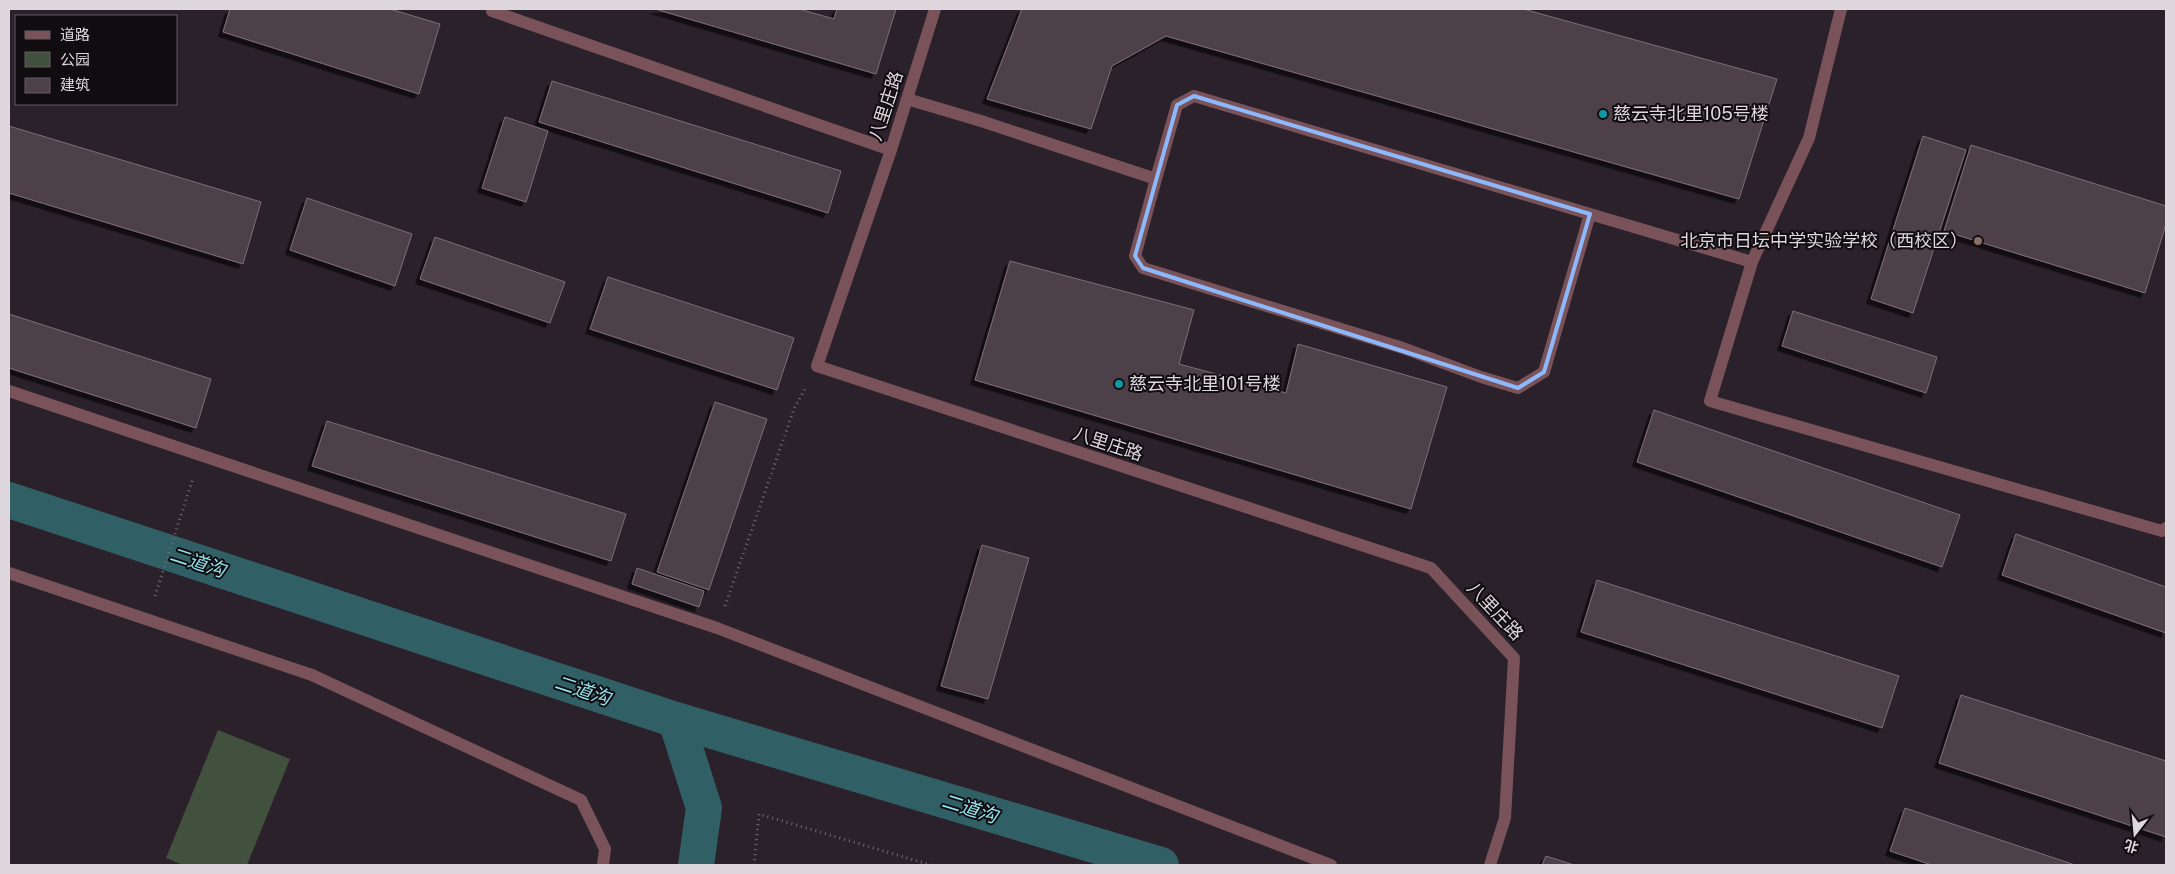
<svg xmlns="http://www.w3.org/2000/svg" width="2175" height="874" viewBox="0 0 2175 874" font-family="'Public Sans','Noto Sans SC',sans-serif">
<defs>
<filter id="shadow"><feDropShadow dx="-4.5" dy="4.5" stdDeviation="0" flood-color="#0009"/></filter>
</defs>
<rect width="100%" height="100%" fill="#2b212b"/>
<path fill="#41513d" d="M 218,730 L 290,759 L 247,865 L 183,865 L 166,858 Z"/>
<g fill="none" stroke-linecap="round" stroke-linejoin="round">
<path stroke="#306066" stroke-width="36" d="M 9,500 L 676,720 L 1161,865
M 676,720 L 704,808 L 696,865"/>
</g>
<path fill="#4e4048" stroke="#7d6d77" filter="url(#shadow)" d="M 230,9 L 390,9 L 440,24 L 419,94 L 223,32 Z
M 655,9 L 799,9 L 834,19 L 837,9 L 896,9 L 876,74 Z
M 1022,9 L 1523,9 L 1777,79 L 1739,199 L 1166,36 L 1112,66 L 1091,129 L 987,99 Z
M 552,81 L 841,171 L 828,213 L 539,122 Z
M 505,117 L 548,131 L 526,202 L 482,188 Z
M 9,126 L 261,202 L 243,264 L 9,193 Z
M 1923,136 L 1966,150 L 1913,313 L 1871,299 Z
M 1971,145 L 2166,206 L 2166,224 L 2145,293 L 1944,231 Z
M 307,198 L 412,234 L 395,286 L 290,250 Z
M 435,237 L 565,282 L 550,323 L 420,279 Z
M 1010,261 L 1194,310 L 1179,364 L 1286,393 L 1298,344 L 1447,387 L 1411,509 L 975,380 Z
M 608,277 L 794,338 L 777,390 L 590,329 Z
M 1793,311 L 1937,357 L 1926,393 L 1782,346 Z
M 9,314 L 211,379 L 196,428 L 9,368 Z
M 715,402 L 767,419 L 709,590 L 657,572 Z
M 1654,410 L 1960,515 L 1942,567 L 1637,462 Z
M 327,421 L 626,514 L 611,561 L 312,466 Z
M 2016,534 L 2166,587 L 2166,633 L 2002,575 Z
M 982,545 L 1029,558 L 988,699 L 941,686 Z
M 637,568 L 704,591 L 699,607 L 632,584 Z
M 1597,580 L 1899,676 L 1882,728 L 1581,632 Z
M 1961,695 L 2166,761 L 2166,837 L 1939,763 Z
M 1905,808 L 2075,865 L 1932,865 L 1890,851 Z
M 1546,856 L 1574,865 L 1542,865 Z"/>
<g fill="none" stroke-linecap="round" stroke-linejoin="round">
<path stroke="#736b73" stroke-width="3" stroke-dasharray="1 4" stroke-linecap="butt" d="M 155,596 L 193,478
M 725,606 L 794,409 L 806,387
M 754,865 L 759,814 L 931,865"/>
<path stroke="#795359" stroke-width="12" d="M 717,628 L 1331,865"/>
<path stroke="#795359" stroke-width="12" d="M 492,9 L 492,11 L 891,150
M 935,9 L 891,150 L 817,366 L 1431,568 L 1514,658 L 1505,818 L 1490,865
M 1841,9 L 1809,138 L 1752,262 L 1710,401 L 2162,531 L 2166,528
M 907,99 L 981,121 L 1156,179 L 1135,256 L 1143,268 L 1403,348 L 1481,377 L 1518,388 L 1544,372 L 1590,214 L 1752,262
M 1156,179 L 1177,105 L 1194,96 L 1590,214
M 9,391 L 717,628
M 9,573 L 312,675 L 581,800 L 605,849 L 603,865"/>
</g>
<path fill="none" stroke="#8db9fc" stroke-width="4" stroke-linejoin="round" d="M 1194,96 L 1590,214 L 1544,372 L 1518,388 L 1143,268 L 1135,256 L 1177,105 Z"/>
<g fill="#0f9aa8" stroke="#100c10" stroke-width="2">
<circle cx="1603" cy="114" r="5"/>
<circle cx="1119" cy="384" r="5"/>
</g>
<circle fill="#8d6e63" stroke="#100c10" stroke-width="2" cx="1978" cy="241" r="5"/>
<g text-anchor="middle" stroke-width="4" stroke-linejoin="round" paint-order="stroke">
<g font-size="18" fill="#ded7de" stroke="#100c10">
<text transform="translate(886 106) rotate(-72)" y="6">八里庄路</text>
<text transform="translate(1108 444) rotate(18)" y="6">八里庄路</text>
<text transform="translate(1495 611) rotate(47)" y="6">八里庄路</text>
</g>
<g font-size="18" fill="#ded7de" stroke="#100c10" text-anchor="start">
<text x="1613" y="120">慈云寺北里105号楼</text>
<text x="1968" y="247" text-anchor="end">北京市日坛中学实验学校（西校区）</text>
<text x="1129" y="390">慈云寺北里101号楼</text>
</g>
<g font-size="19" font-style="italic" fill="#91e5ef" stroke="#100c10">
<text transform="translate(198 562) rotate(18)" y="7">二道沟</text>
<text transform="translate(583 690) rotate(18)" y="7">二道沟</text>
<text transform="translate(970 808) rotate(17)" y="7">二道沟</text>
</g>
</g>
<rect width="2175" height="874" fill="none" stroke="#ded7de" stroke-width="20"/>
<rect x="15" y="15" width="162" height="90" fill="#100c10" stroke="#625d62"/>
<rect x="25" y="31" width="25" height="8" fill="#795359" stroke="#625d62"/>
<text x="60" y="40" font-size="15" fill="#ded7de">道路</text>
<rect x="25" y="52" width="25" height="15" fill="#41513d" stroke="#625d62"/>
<text x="60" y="65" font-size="15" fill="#ded7de">公园</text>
<rect x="25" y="78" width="25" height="15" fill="#4e4048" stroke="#625d62"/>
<text x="60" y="90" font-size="15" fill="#ded7de">建筑</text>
<g transform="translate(2135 834) rotate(196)" stroke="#100c10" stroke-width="4" paint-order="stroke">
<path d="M0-4L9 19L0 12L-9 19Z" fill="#ded7de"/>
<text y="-8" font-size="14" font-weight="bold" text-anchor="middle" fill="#ded7de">北</text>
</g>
</svg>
